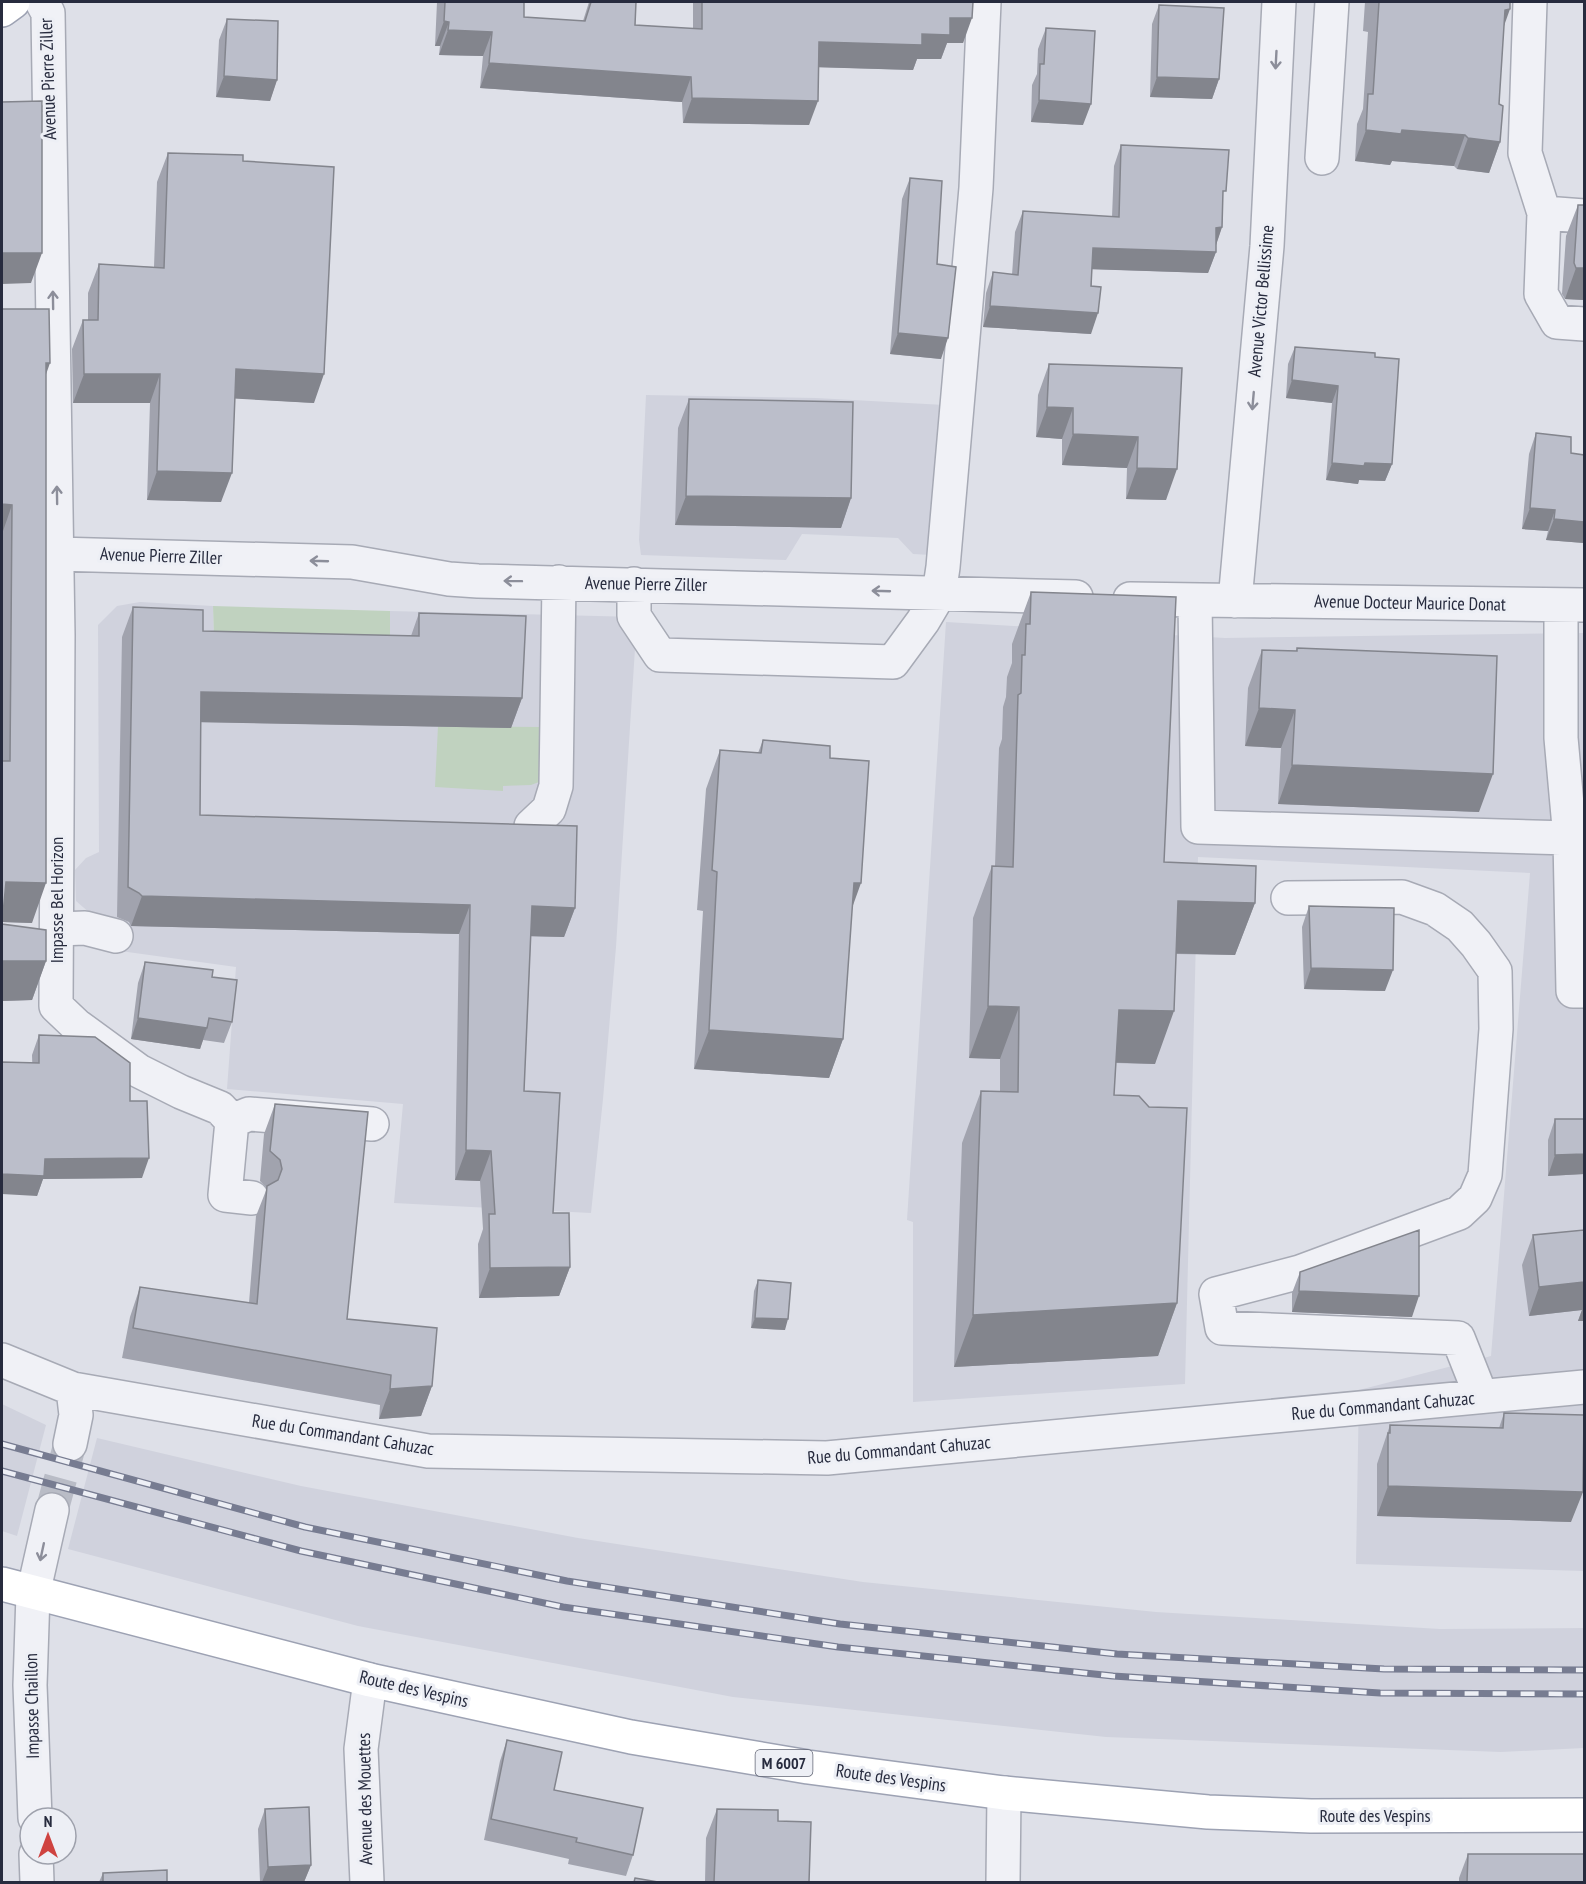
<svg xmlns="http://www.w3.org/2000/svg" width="1586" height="1884" viewBox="0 0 1586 1884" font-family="'PT Sans Narrow',sans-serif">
<rect width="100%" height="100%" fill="#dee0e8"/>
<path fill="#d0d2dd" d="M 646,395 L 816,398 L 963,406 L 931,555 L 913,554 L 898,538 L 802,534 L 786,560 L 641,555 L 639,540 Z
M 140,602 L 213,606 L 214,637 L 390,641 L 390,611 L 637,617 L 616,947 L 603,1099 L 591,1213 L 394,1203 L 403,1104 L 227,1089 L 236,967 L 77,945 L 91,914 L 76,901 L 75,870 L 86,858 L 99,852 L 98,625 L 117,606 Z
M 946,622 L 1225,638 L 1584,633 L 1584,1571 L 1356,1564 L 1359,1390 L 1491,1356 L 1530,873 L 1198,857 L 1185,1384 L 913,1402 L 913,1222 L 907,1220 Z
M 2,1404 L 46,1425 L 17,1536 L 2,1531 Z
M 97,1438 L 301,1486 L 578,1538 L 863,1582 L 1156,1612 L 1440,1629 L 1584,1628 L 1584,1748 L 1501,1752 L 1106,1737 L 733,1697 L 358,1626 L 68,1549 Z"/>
<path fill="#c0d2bf" d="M 213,606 L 390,611 L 390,642 L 214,638 Z
M 438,726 L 541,727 L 541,777 L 539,782 L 531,785 L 503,786 L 503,791 L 435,787 Z"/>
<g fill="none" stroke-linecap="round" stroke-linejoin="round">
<path stroke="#b9bcc6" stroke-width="33" stroke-dasharray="33 16" stroke-linecap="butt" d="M 52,1510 L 70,1444"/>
<g stroke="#a7aab5" stroke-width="36">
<path id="minor" d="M 42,2 L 48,13 L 58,635 L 56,1006 L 76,1025 L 139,1071 L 181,1092 L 220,1108 L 232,1121 L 225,1195 L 252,1198
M 1530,2 L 1525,153 L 1544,213
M 1322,158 L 1332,2
M 1584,216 L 1544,213 L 1541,294 L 1557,322 L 1584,324
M 57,554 L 352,562 L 449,579 L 478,581 L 1076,597
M 634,584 L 634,616 L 660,655 L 893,662 L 923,621 L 939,594 L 943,567 L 976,188 L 984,2
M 1130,599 L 1584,605
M 1195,600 L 1198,827 L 1570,838
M 1235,601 L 1267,246 L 1279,2
M 1561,606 L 1561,738 L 1570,838 L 1573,991 L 1584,991
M 531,826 L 549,809 L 556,786 L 559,582
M 1288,898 L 1402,897 L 1435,909 L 1460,926 L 1476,944 L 1495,971 L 1496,1029 L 1485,1175 L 1475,1198 L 1459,1213 L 1300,1272 L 1216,1294 L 1222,1328 L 1458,1338 L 1481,1396
M 58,929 L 85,928 L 116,936
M 232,1121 L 249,1114 L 372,1124
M 2,1360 L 73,1389 L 76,1415 L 70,1444
M 73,1389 L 428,1451 L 827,1458 L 1584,1387
M 35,1818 L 30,1685 L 33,1594 L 52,1510
M 36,1854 L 37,1882
M 367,1882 L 361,1749 L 370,1680
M 1003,1882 L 1004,1793"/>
</g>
<g stroke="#9da2b3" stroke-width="36">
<path id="major" d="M 2,10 L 13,2
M 2,1584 L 370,1680 L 631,1737 L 808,1767 L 1004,1793 L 1208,1812 L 1311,1816 L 1584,1815"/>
</g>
<use href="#minor" stroke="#f0f1f6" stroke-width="33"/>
<use href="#major" stroke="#fff" stroke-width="33"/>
<g stroke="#777c91" stroke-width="7">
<path id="rail" d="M 2,1444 L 305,1527 L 567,1581 L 840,1624 L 1117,1654 L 1384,1669 L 1584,1670
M 2,1471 L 301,1551 L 563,1607 L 838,1647 L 1113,1676 L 1380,1693 L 1584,1694"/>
</g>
<use href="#rail" stroke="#edeff5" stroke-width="4.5" stroke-dasharray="14" stroke-linecap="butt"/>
</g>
<path fill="#a1a3ae" d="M 437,2 L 524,2 L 524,17 L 583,21 L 589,2 L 636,2 L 635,25 L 693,29 L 693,2 L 973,2 L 963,43 L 947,43 L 941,59 L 917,59 L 913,70 L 818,67 L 809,125 L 683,123 L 682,102 L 480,88 L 483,56 L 439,55 L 440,46 L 435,46 Z
M 1365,2 L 1510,2 L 1504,24 L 1499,104 L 1500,142 L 1489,173 L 1457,169 L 1454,166 L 1392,161 L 1390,165 L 1355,161 L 1357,124 L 1363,109 L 1368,32 L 1363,31 Z
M 1159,5 L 1219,79 L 1212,99 L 1150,97 L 1152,24 Z
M 227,19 L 277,80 L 270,101 L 216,97 L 219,40 Z
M 1046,28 L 1083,125 L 1031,122 L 1032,85 L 1037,74 L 1038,49 Z
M 1121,145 L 1223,199 L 1222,227 L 1216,245 L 1216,252 L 1208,273 L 1092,269 L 1091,334 L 983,327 L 986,293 L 993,272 L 1012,275 L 1015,232 L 1023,211 L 1112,217 L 1114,166 Z
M 168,153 L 243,161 L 314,403 L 235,398 L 221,502 L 147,500 L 150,403 L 73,403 L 72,349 L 83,320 L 88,320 L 88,293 L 99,264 L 154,267 L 157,182 Z
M 910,178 L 937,264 L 941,359 L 890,354 L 902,199 Z
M 1578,205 L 1584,300 L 1565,299 L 1562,294 L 1566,236 Z
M 2,309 L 46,374 L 32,923 L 3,922 L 2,924 L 46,961 L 32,1000 L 2,1001 Z
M 1295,347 L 1375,357 L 1392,464 L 1385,481 L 1359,480 L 1358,484 L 1326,480 L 1332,403 L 1286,398 L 1288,364 Z
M 1049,364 L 1182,368 L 1166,500 L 1126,499 L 1127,468 L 1062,465 L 1062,439 L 1036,437 L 1038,395 Z
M 689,399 L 851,498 L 841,528 L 675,525 L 678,428 Z
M 1536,433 L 1571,453 L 1584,455 L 1584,543 L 1546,540 L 1548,531 L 1522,529 L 1529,454 Z
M 1031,592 L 1164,862 L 1255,903 L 1235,955 L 1176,954 L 1155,1064 L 1116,1063 L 1114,1095 L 1177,1303 L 1158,1356 L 954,1367 L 962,1143 L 981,1091 L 1000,1091 L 1000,1059 L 969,1058 L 973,918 L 992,866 L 995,866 L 999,748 L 1002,739 L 1003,707 L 1006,697 L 1007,677 L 1012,663 L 1012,644 Z
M 133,607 L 203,631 L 411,636 L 419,613 L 522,698 L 511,728 L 201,722 L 200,815 L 575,908 L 564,937 L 531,936 L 524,1091 L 553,1213 L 570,1267 L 559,1296 L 479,1298 L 478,1244 L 483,1229 L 480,1181 L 455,1180 L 459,934 L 131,926 L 129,922 L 117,917 L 122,637 Z
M 1297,648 L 1479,812 L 1278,804 L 1281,748 L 1245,746 L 1248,688 L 1262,650 L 1296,651 Z
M 763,740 L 830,758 L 843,1039 L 829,1078 L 694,1069 L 703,911 L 697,910 L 706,789 L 720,750 L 758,753 Z
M 1309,906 L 1385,991 L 1304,989 L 1302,927 Z
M 145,962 L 212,977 L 232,1022 L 224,1043 L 203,1040 L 200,1049 L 131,1039 L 138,983 Z
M 39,1035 L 130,1101 L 142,1178 L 43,1179 L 37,1196 L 32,1055 Z
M 275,1104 L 347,1319 L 432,1386 L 421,1416 L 379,1419 L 380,1405 L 122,1358 L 130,1317 L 140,1287 L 249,1303 L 256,1216 L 267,1188 L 260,1181 L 264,1134 Z
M 1555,1119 L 1584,1119 L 1584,1174 L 1548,1176 L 1548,1140 Z
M 1584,1230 L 1584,1321 L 1578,1321 L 1582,1310 L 1529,1316 L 1522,1265 L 1533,1235 Z
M 1300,1272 L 1412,1317 L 1292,1312 L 1292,1293 Z
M 758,1280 L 785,1330 L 751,1328 L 754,1291 Z
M 1504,1413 L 1571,1522 L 1377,1516 L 1377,1464 L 1390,1425 L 1499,1428 Z
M 507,1740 L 554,1790 L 633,1855 L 626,1876 L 568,1864 L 569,1859 L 484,1840 L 500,1761 Z
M 265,1809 L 311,1865 L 304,1882 L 260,1882 L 258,1829 Z
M 717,1809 L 778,1821 L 809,1882 L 705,1882 L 706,1838 Z
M 1468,1854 L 1584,1882 L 1459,1882 L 1459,1878 Z
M 103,1873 L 167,1882 L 99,1882 Z"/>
<path fill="#83858d" d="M 1510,9 L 1499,40 L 1505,10 Z
M 950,18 L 972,18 L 963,43 L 947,43 L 941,59 L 917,59 L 913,70 L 810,67 L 819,42 L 922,34 Z
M 444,21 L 449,22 L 440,46 L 435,46 Z
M 448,30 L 492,32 L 483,56 L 439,55 Z
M 489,63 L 691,77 L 682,102 L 480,88 Z
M 224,76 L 277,80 L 270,101 L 216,97 Z
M 1157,77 L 1219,79 L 1212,99 L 1150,97 Z
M 692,98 L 818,101 L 809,125 L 683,123 Z
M 1039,100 L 1091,104 L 1083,125 L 1031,122 Z
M 1366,130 L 1402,130 L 1465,135 L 1454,166 L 1392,161 L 1390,165 L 1355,161 Z
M 1468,138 L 1500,142 L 1489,173 L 1457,169 Z
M 1222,227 L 1215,248 L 1216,228 Z
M 1093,248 L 1216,252 L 1208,273 L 1085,269 Z
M 2,253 L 42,253 L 31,283 L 2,284 Z
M 1576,268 L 1584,268 L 1584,300 L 1565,299 Z
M 990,306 L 1098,313 L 1091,334 L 983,327 Z
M 898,333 L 948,338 L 941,359 L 890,354 Z
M 46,363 L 50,363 L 36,403 Z
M 236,369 L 324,374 L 314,403 L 225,398 Z
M 84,374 L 160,374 L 150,403 L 73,403 Z
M 1292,380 L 1338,386 L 1332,403 L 1286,398 Z
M 1047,407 L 1073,408 L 1062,439 L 1036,437 Z
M 1073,434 L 1138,437 L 1127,468 L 1062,465 Z
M 1332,463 L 1365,463 L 1392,464 L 1385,481 L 1359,480 L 1358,484 L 1326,480 Z
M 1137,468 L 1177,469 L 1166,500 L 1126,499 Z
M 157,471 L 232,473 L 221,502 L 147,500 Z
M 686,496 L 851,498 L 841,528 L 675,525 Z
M 2,504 L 12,505 L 2,534 Z
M 1530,508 L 1555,510 L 1548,531 L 1522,529 Z
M 1554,519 L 1584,522 L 1584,543 L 1546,540 Z
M 201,692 L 522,698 L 511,728 L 190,722 Z
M 1259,708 L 1295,710 L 1281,748 L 1245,746 Z
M 1292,765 L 1493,774 L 1479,812 L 1278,804 Z
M 6,882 L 46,883 L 32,923 L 2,922 Z
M 854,883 L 861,883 L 847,922 Z
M 142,896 L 470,905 L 459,934 L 131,926 Z
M 1178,901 L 1255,903 L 1235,955 L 1159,953 Z
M 532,906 L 575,908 L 564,937 L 521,936 Z
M 2,961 L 46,961 L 32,1000 L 2,1001 Z
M 1311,968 L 1393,970 L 1385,991 L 1304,989 Z
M 988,1006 L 1019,1007 L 1000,1059 L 969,1058 Z
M 1119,1010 L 1174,1011 L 1155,1064 L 1100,1062 Z
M 138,1018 L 207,1028 L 200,1049 L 131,1039 Z
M 709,1030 L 843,1039 L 829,1078 L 694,1069 Z
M 466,1150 L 491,1151 L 480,1181 L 455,1180 Z
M 1584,1154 L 1584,1174 L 1548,1176 L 1555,1155 Z
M 149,1158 L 142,1178 L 43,1179 L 37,1196 L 2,1194 L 2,1174 L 45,1159 Z
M 570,1267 L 559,1296 L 479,1298 L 490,1268 Z
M 1584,1282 L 1584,1321 L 1578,1321 L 1582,1310 L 1529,1316 L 1539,1287 Z
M 1299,1291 L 1419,1296 L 1412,1317 L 1292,1312 Z
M 1177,1303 L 1158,1356 L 954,1367 L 973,1315 Z
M 755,1318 L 788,1319 L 785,1330 L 751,1328 Z
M 432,1386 L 421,1416 L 379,1419 L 390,1389 Z
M 1388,1486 L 1583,1492 L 1571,1522 L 1377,1516 Z
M 311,1865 L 304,1882 L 262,1882 L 268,1867 Z"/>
<path fill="#bbbeca" stroke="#83858d" stroke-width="1.5" d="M 445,2 L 524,2 L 524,17 L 585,21 L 591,2 L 636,2 L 635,25 L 702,29 L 702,2 L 973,2 L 972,18 L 950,18 L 950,35 L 922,34 L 922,45 L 819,42 L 818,101 L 692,98 L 691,77 L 489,63 L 492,32 L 448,30 L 449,22 L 444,21 Z
M 1379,2 L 1510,2 L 1510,9 L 1505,10 L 1499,104 L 1503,106 L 1500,142 L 1468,138 L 1465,135 L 1402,130 L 1401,134 L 1366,130 L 1368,94 L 1373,94 Z
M 1159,5 L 1224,8 L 1219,79 L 1157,77 Z
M 227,19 L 278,21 L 277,80 L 224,76 Z
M 1046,28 L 1095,31 L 1091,104 L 1039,100 L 1040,64 L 1044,64 Z
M 42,101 L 42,253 L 2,253 L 2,102 Z
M 1121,145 L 1229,150 L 1226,191 L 1223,191 L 1222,227 L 1216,228 L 1216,252 L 1093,248 L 1091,286 L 1101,287 L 1098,313 L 990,306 L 993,272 L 1018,275 L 1023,211 L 1119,217 Z
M 168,153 L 243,155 L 243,161 L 334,167 L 324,374 L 236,369 L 232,473 L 157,471 L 160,374 L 84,374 L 83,320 L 98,320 L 99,264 L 164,268 Z
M 910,178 L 942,181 L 937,264 L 956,267 L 948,338 L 898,333 Z
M 1578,205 L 1584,205 L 1584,268 L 1576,268 L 1574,263 Z
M 2,309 L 49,309 L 50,363 L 46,363 L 46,883 L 6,882 L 2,924 L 46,930 L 46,961 L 2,961 L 2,761 L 10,761 L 12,505 L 2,504 Z
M 1295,347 L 1375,353 L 1375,357 L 1399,359 L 1392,464 L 1365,463 L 1364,466 L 1332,463 L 1338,386 L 1292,380 Z
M 1049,364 L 1182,368 L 1177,469 L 1137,468 L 1138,437 L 1073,434 L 1073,408 L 1047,407 Z
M 689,399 L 853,402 L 851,498 L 686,496 Z
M 1536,433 L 1571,437 L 1571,453 L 1584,455 L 1584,522 L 1554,519 L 1555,510 L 1530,508 Z
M 1031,592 L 1176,597 L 1164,862 L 1256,866 L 1255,903 L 1178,901 L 1174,1011 L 1119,1010 L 1114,1095 L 1139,1096 L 1149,1107 L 1187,1108 L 1177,1303 L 973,1315 L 981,1091 L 1018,1092 L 1019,1007 L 988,1006 L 992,866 L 1013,867 L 1018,695 L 1021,693 L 1022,655 L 1025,655 L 1026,624 L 1030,624 Z
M 133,607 L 203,610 L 203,631 L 419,636 L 419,613 L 526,616 L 522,698 L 201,692 L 200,815 L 577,826 L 575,908 L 532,906 L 524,1091 L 560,1093 L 553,1213 L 569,1213 L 570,1267 L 490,1268 L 489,1214 L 495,1214 L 491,1151 L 466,1150 L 470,905 L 142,896 L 139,893 L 128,887 Z
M 1297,648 L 1497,656 L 1493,774 L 1292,765 L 1295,710 L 1259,708 L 1262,650 L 1297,651 Z
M 763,740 L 830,746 L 830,758 L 869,761 L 861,883 L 854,883 L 843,1039 L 709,1030 L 717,872 L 712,870 L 720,750 L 761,753 Z
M 1309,906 L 1394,908 L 1393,970 L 1311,968 Z
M 145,962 L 213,970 L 212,977 L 237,980 L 232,1022 L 209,1018 L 207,1028 L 138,1018 Z
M 39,1035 L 95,1037 L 130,1063 L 130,1101 L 147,1101 L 149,1158 L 45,1159 L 44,1176 L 2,1174 L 2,1062 L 39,1063 Z
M 275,1104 L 368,1112 L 347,1319 L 437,1328 L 432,1386 L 390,1389 L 391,1375 L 133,1328 L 140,1287 L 257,1304 L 267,1186 L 278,1180 L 282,1169 L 280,1160 L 270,1151 Z
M 1555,1119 L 1584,1119 L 1584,1154 L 1555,1155 Z
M 1419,1230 L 1419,1296 L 1299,1291 L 1300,1272 Z
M 1584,1230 L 1584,1282 L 1539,1287 L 1533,1235 Z
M 758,1280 L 791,1283 L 788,1319 L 755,1318 Z
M 1504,1413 L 1584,1415 L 1583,1492 L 1388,1486 L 1388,1433 L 1390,1433 L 1390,1425 L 1503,1428 Z
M 507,1740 L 562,1752 L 554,1790 L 643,1808 L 633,1855 L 576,1842 L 577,1838 L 491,1819 Z
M 309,1807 L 311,1865 L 268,1867 L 265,1809 Z
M 717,1809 L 778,1810 L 778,1821 L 811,1822 L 809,1882 L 714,1882 Z
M 1468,1854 L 1584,1854 L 1584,1882 L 1467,1882 Z
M 167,1870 L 167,1882 L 103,1882 L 103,1873 Z
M 635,1878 L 658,1882 L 634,1882 Z"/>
<defs><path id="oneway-shaft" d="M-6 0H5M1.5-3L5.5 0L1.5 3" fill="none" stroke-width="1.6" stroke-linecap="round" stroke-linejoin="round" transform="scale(1.5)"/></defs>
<g stroke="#8c8e9a">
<use href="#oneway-shaft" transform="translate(1276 60) rotate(93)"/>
<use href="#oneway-shaft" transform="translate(53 300) rotate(-91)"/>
<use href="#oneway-shaft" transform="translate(1253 401) rotate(95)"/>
<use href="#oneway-shaft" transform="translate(57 495) rotate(-91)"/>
<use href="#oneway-shaft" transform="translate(319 561) rotate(-178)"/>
<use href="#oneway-shaft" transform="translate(513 581) rotate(-179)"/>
<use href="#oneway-shaft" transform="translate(881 591) rotate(-178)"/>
<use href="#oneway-shaft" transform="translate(42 1552) rotate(102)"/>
</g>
<g text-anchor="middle" stroke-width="6" stroke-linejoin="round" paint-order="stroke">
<rect fill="#edeff5" stroke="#626675" stroke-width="1.5" x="755.5" y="1750" width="57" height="26" rx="4.5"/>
<g font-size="16" font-weight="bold" fill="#272b3e">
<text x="784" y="1769">M 6007</text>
</g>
<g font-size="18" fill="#272b3e" stroke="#edeff5">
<text transform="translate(48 79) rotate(-92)" y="6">Avenue Pierre Ziller</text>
<text transform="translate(1261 301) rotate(-85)" y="6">Avenue Victor Bellissime</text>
<text transform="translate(161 556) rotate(2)" y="6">Avenue Pierre Ziller</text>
<text transform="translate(646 584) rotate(1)" y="6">Avenue Pierre Ziller</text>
<text transform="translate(1410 603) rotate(1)" y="6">Avenue Docteur Maurice Donat</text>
<text transform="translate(57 900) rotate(-90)" y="6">Impasse Bel Horizon</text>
<text transform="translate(1383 1406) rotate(-5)" y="6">Rue du Commandant Cahuzac</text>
<text transform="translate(343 1435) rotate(9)" y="6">Rue du Commandant Cahuzac</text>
<text transform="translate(899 1450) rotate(-5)" y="6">Rue du Commandant Cahuzac</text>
<text transform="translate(414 1689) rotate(13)" y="6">Route des Vespins</text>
<text transform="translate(32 1706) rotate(-91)" y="6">Impasse Chaillon</text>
<text transform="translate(891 1778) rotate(8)" y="6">Route des Vespins</text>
<text transform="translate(365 1799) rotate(-91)" y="6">Avenue des Mouettes</text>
<text x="1375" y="1822">Route des Vespins</text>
</g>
</g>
<rect width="1586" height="1884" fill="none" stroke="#272b3e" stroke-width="6"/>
<g transform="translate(48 1836)"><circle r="28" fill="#edeff5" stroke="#9ea1ac" stroke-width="1.5"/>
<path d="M0-4.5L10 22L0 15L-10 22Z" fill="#cf4340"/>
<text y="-9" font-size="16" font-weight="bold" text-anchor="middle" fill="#272b3e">N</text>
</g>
</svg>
